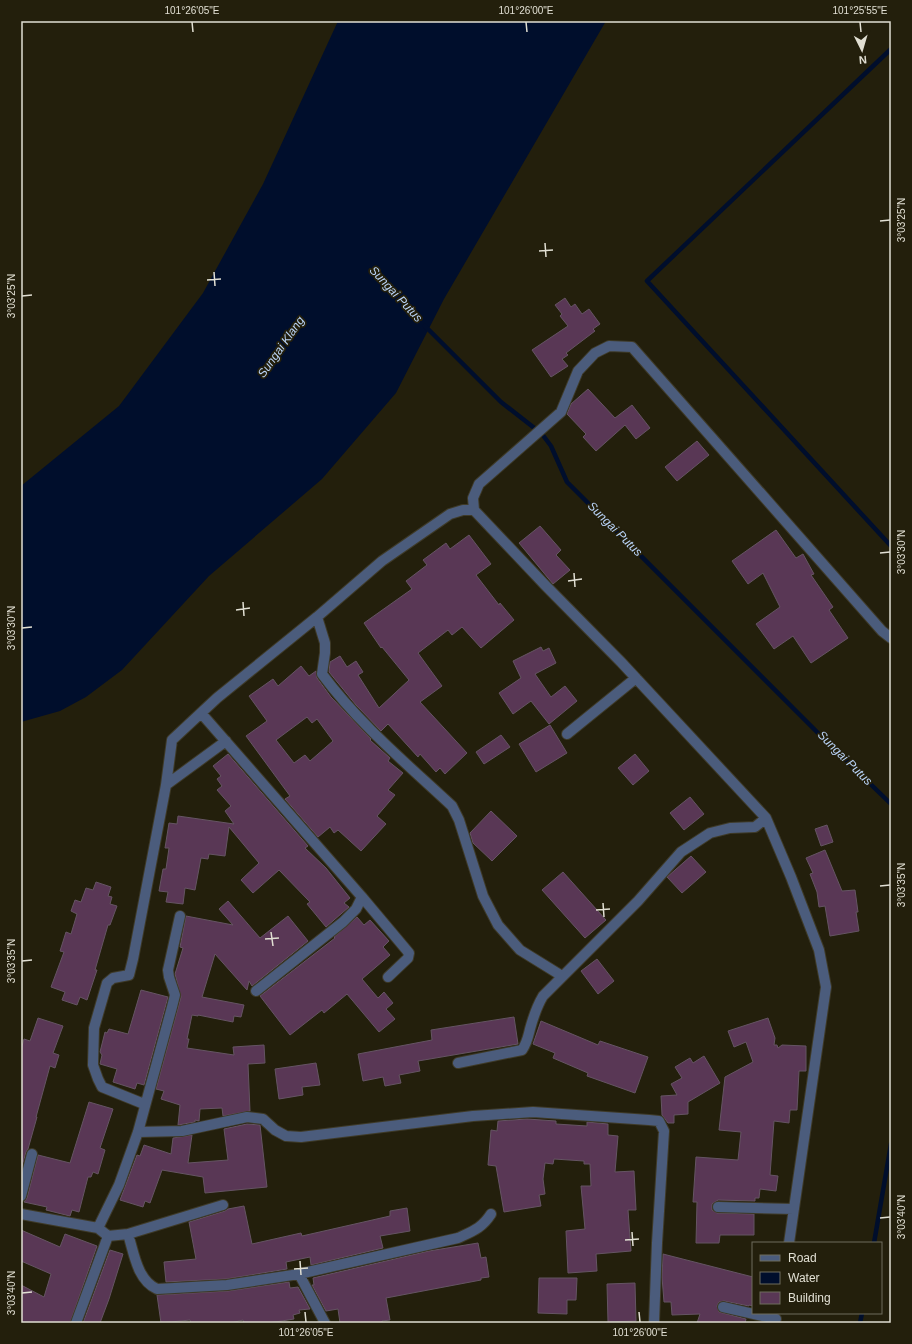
<svg xmlns="http://www.w3.org/2000/svg" width="912" height="1344" viewBox="0 0 912 1344" font-family="Helvetica,sans-serif">
<rect width="100%" height="100%" fill="#231f0c"/>
<path fill="#000e2c" d="M 338,21 L 606,21 L 444,299 L 396,393 L 322,479 L 209,576 L 122,670 L 86,697 L 60,711 L 21,722 L 21,486 L 119,406 L 203,293 L 263,184 Z"/>
<g fill="none" stroke-linecap="round" stroke-linejoin="round">
<path stroke="#000e2c" stroke-width="4.5" d="M 891,49 L 647,281 L 891,546
M 425,326 L 501,402 L 542,434 L 551,446 L 567,482 L 819,734 L 891,804
M 874,1243 L 891,1144
M 860,1323 L 862,1313"/>
</g>
<path fill="#593755" stroke="#655463" fill-rule="evenodd" d="M 565,298 L 571,307 L 575,304 L 582,314 L 589,309 L 600,324 L 593,329 L 595,331 L 566,353 L 568,355 L 562,359 L 568,366 L 551,377 L 532,350 L 568,326 L 560,316 L 562,314 L 555,305 Z
M 588,389 L 615,418 L 632,405 L 650,428 L 636,439 L 625,425 L 596,451 L 583,437 L 586,434 L 567,414 L 571,404 Z
M 697,441 L 709,455 L 677,481 L 665,467 Z
M 540,526 L 561,550 L 556,555 L 570,570 L 553,584 L 519,543 Z
M 776,530 L 796,558 L 803,554 L 814,574 L 811,575 L 833,607 L 829,610 L 848,638 L 811,663 L 793,636 L 774,649 L 756,624 L 780,607 L 763,573 L 748,584 L 732,561 Z
M 469,535 L 491,564 L 476,575 L 499,605 L 500,603 L 514,620 L 481,648 L 462,627 L 452,635 L 448,630 L 418,653 L 442,686 L 420,702 L 467,753 L 445,774 L 440,768 L 436,772 L 420,754 L 418,757 L 388,724 L 381,731 L 356,705 L 329,672 L 330,662 L 340,656 L 347,667 L 356,661 L 363,672 L 358,675 L 379,708 L 409,680 L 382,647 L 381,648 L 364,623 L 412,589 L 406,581 L 427,565 L 423,560 L 446,543 L 450,549 Z
M 541,647 L 543,651 L 549,648 L 556,663 L 535,674 L 551,697 L 565,686 L 577,701 L 549,724 L 531,701 L 513,714 L 499,693 L 521,678 L 513,661 Z
M 301,666 L 309,676 L 316,671 L 317,678 L 331,697 L 371,739 L 370,740 L 390,758 L 388,761 L 403,773 L 388,790 L 395,795 L 377,816 L 386,824 L 361,851 L 338,830 L 334,833 L 330,827 L 318,837 L 285,799 L 290,796 L 246,736 L 267,721 L 249,696 L 273,679 L 278,686 ZM 307,717 L 312,723 L 317,719 L 333,741 L 310,761 L 305,755 L 294,763 L 276,740 Z
M 550,725 L 567,753 L 536,772 L 519,744 Z
M 501,735 L 510,747 L 484,764 L 476,752 Z
M 228,754 L 308,846 L 305,848 L 326,868 L 350,898 L 344,903 L 349,907 L 326,927 L 307,904 L 310,902 L 279,870 L 253,893 L 241,880 L 259,863 L 229,827 L 225,856 L 209,854 L 208,859 L 201,858 L 195,890 L 185,888 L 183,904 L 166,902 L 168,892 L 159,891 L 163,869 L 166,869 L 169,848 L 165,848 L 169,823 L 177,824 L 178,816 L 234,824 L 225,811 L 231,806 L 217,790 L 222,786 L 217,779 L 221,776 L 213,766 Z
M 635,754 L 649,771 L 633,785 L 618,768 Z
M 690,797 L 704,814 L 684,830 L 670,813 Z
M 491,811 L 517,836 L 492,861 L 473,843 L 470,833 Z
M 827,825 L 833,842 L 821,846 L 815,829 Z
M 825,850 L 842,891 L 855,890 L 858,912 L 856,912 L 859,931 L 830,936 L 825,906 L 819,907 L 817,892 L 810,874 L 813,873 L 806,858 Z
M 691,856 L 706,872 L 682,893 L 667,877 Z
M 563,872 L 606,920 L 585,938 L 542,890 Z
M 96,882 L 111,887 L 108,896 L 112,897 L 110,904 L 117,906 L 110,925 L 108,925 L 95,970 L 97,970 L 87,1000 L 80,997 L 77,1005 L 62,1000 L 65,992 L 51,987 L 64,952 L 60,951 L 66,932 L 71,934 L 77,914 L 71,911 L 75,900 L 81,902 L 86,888 L 93,890 Z
M 228,901 L 260,938 L 288,916 L 308,941 L 252,986 L 249,981 L 247,990 L 215,954 L 202,997 L 244,1005 L 241,1017 L 234,1016 L 233,1022 L 198,1015 L 198,1016 L 192,1015 L 187,1039 L 189,1039 L 187,1048 L 234,1055 L 233,1047 L 264,1045 L 265,1063 L 248,1064 L 250,1111 L 223,1116 L 222,1108 L 200,1109 L 199,1121 L 195,1120 L 195,1122 L 178,1125 L 180,1105 L 161,1099 L 164,1091 L 156,1089 L 181,997 L 175,974 L 183,948 L 180,947 L 186,916 L 233,925 L 219,909 Z
M 357,917 L 364,925 L 370,920 L 389,941 L 383,947 L 390,955 L 362,979 L 378,998 L 384,992 L 393,1003 L 386,1009 L 395,1019 L 379,1032 L 347,994 L 324,1013 L 322,1010 L 290,1035 L 260,996 L 335,938 L 334,937 Z
M 597,959 L 614,981 L 598,994 L 581,971 Z
M 141,990 L 168,997 L 144,1085 L 137,1083 L 135,1089 L 113,1082 L 117,1069 L 100,1064 L 102,1055 L 100,1052 L 105,1032 L 107,1033 L 109,1029 L 128,1034 Z
M 514,1017 L 518,1044 L 418,1061 L 420,1071 L 399,1075 L 401,1083 L 385,1086 L 383,1077 L 363,1081 L 358,1054 L 432,1040 L 431,1030 Z
M 38,1018 L 63,1026 L 53,1053 L 59,1055 L 55,1068 L 50,1066 L 36,1117 L 37,1117 L 28,1149 L 26,1152 L 21,1170 L 21,1050 L 24,1039 L 30,1041 Z
M 768,1018 L 775,1038 L 774,1045 L 777,1045 L 778,1048 L 782,1045 L 806,1046 L 806,1071 L 799,1071 L 797,1110 L 790,1110 L 789,1123 L 774,1121 L 770,1175 L 778,1176 L 776,1191 L 760,1189 L 759,1198 L 755,1198 L 755,1201 L 718,1200 L 712,1204 L 712,1210 L 717,1213 L 754,1214 L 754,1235 L 720,1235 L 719,1243 L 696,1243 L 697,1202 L 693,1202 L 696,1157 L 738,1160 L 741,1132 L 719,1130 L 725,1077 L 753,1062 L 746,1042 L 734,1047 L 728,1031 Z
M 541,1021 L 598,1045 L 600,1041 L 648,1057 L 635,1093 L 587,1076 L 588,1073 L 553,1058 L 555,1053 L 533,1044 Z
M 704,1056 L 720,1083 L 688,1102 L 688,1114 L 674,1115 L 674,1123 L 668,1123 L 662,1115 L 661,1096 L 677,1095 L 671,1084 L 682,1078 L 675,1067 L 690,1058 L 693,1063 Z
M 316,1063 L 320,1085 L 302,1087 L 303,1095 L 279,1099 L 275,1069 Z
M 89,1102 L 113,1109 L 100,1148 L 105,1150 L 98,1174 L 93,1172 L 91,1177 L 88,1177 L 79,1212 L 72,1210 L 70,1216 L 46,1210 L 47,1207 L 24,1202 L 27,1198 L 38,1155 L 70,1163 Z
M 527,1119 L 556,1121 L 556,1124 L 587,1126 L 587,1122 L 608,1124 L 608,1135 L 618,1136 L 615,1172 L 634,1171 L 636,1210 L 628,1210 L 631,1251 L 596,1254 L 597,1271 L 568,1273 L 566,1231 L 585,1229 L 581,1186 L 591,1186 L 590,1164 L 584,1164 L 584,1161 L 554,1159 L 553,1164 L 545,1163 L 543,1179 L 545,1194 L 539,1195 L 541,1206 L 504,1212 L 496,1166 L 488,1165 L 491,1130 L 497,1131 L 498,1121 Z
M 247,1124 L 260,1125 L 267,1187 L 205,1193 L 203,1177 L 162,1170 L 150,1203 L 145,1201 L 143,1207 L 120,1200 L 137,1155 L 140,1156 L 144,1145 L 171,1154 L 173,1138 L 192,1135 L 188,1163 L 228,1160 L 224,1129 Z
M 244,1206 L 252,1244 L 301,1233 L 302,1236 L 390,1216 L 390,1211 L 407,1208 L 410,1231 L 380,1236 L 383,1248 L 311,1265 L 310,1257 L 286,1262 L 287,1269 L 226,1279 L 166,1282 L 164,1262 L 196,1259 L 189,1222 L 225,1211 L 228,1209 Z
M 21,1230 L 60,1247 L 65,1234 L 97,1246 L 70,1323 L 21,1323 L 21,1285 L 44,1297 L 51,1274 L 21,1261 Z
M 478,1243 L 481,1258 L 486,1257 L 489,1277 L 481,1278 L 481,1280 L 386,1298 L 390,1320 L 382,1321 L 382,1323 L 340,1323 L 338,1309 L 326,1311 L 312,1285 L 314,1285 L 313,1278 L 429,1251 Z
M 110,1250 L 123,1254 L 109,1299 L 100,1323 L 83,1323 Z
M 663,1254 L 753,1277 L 753,1306 L 749,1305 L 749,1306 L 724,1301 L 719,1302 L 717,1306 L 719,1312 L 746,1319 L 745,1323 L 697,1323 L 700,1314 L 672,1315 L 671,1302 L 664,1302 L 662,1277 Z
M 539,1278 L 577,1278 L 576,1300 L 567,1300 L 567,1314 L 538,1313 Z
M 289,1282 L 290,1288 L 298,1287 L 310,1309 L 299,1310 L 300,1313 L 293,1315 L 294,1319 L 269,1323 L 244,1323 L 243,1320 L 231,1323 L 191,1323 L 190,1320 L 161,1323 L 157,1295 L 228,1291 Z
M 635,1283 L 636,1321 L 608,1322 L 607,1284 Z"/>
<g fill="none" stroke-linecap="round" stroke-linejoin="round">
<g stroke="#3e3a28" stroke-width="12">
<path id="street" d="M 474,510 L 473,498 L 479,484 L 561,412 L 578,371 L 595,353 L 609,346 L 632,347 L 882,631 L 891,638
M 317,617 L 325,643 L 325,653 L 322,674 C 359,724 407,764 452,806 L 459,820 L 483,896 L 498,925 L 520,950 L 562,976
M 201,713 L 362,897 L 356,909 L 343,922 L 256,991
M 567,734 L 636,678
M 166,785 L 226,741
M 362,897 L 409,953 L 408,958 L 388,977
M 458,1063 L 522,1050 C 527,1043 528,1037 530,1029 C 533,1018 537,1006 543,996 L 638,901 L 681,852 L 710,833 L 730,828 L 755,827 L 766,818
M 144,1104 L 102,1087 L 98,1079 L 93,1065 L 94,1028 L 107,983 L 113,978 L 129,975 L 133,959 L 166,785 L 172,740 L 217,698 L 317,617 L 382,561 L 450,514 L 463,510 L 474,510 L 546,586 L 621,662 L 766,818 L 791,877 L 819,950 L 826,987 L 789,1243
M 138,1132 L 182,1131 L 247,1117 L 263,1119 L 275,1130 L 286,1136 L 301,1137 L 473,1116 L 533,1112 L 649,1120 L 659,1121 L 664,1131 L 657,1243 L 654,1323
M 21,1196 L 32,1154
M 718,1207 L 794,1209
M 21,1214 L 98,1228 L 108,1236 L 128,1234 C 134,1253 137,1280 157,1289 L 227,1285 L 299,1274 L 458,1238 C 473,1231 482,1228 491,1214
M 98,1228 L 119,1185 L 138,1132 L 172,1007 L 175,995 L 169,977 L 168,970 L 180,916
M 128,1234 L 223,1205
M 299,1274 L 325,1323
M 723,1307 L 776,1319
M 76,1323 L 108,1236"/>
</g>
<use href="#street" stroke="#4b5c7c" stroke-width="10"/>
</g>
<path fill="none" stroke="#e1dfd3" stroke-width="1.5" d="M 192,22 L 193,32M 526,22 L 527,32M 860,22 L 861,32M 880,221 L 890,220M 545,243 L 546,257M 539,251 L 553,250M 214,272 L 215,286M 207,280 L 221,279M 22,296 L 32,295M 880,553 L 890,552M 574,573 L 575,587M 568,581 L 582,579M 243,602 L 244,616M 236,610 L 250,608M 22,628 L 32,627M 880,886 L 890,885M 603,903 L 604,917M 596,910 L 610,909M 271,932 L 273,946M 265,939 L 279,938M 22,961 L 32,960M 880,1218 L 890,1217M 632,1232 L 633,1246M 625,1240 L 639,1239M 300,1261 L 301,1275M 294,1269 L 308,1268M 22,1293 L 32,1292M 305,1312 L 306,1322M 639,1312 L 640,1322"/>
<g text-anchor="middle" stroke-width="3.5" stroke-linejoin="round" paint-order="stroke">
<g font-size="12" font-style="italic" fill="#bad4f8" stroke="#231f0c">
<text transform="translate(396 294) rotate(47)" y="4">Sungai Putus</text>
<text transform="translate(281 347) rotate(-55)" y="4">Sungai Klang</text>
<text transform="translate(615 529) rotate(45)" y="4">Sungai Putus</text>
<text transform="translate(845 758) rotate(45)" y="4">Sungai Putus</text>
</g>
</g>
<rect width="912" height="1344" fill="none" stroke="#231f0c" stroke-width="44"/>
<rect x="752" y="1242" width="130" height="72" fill="#231f0c" stroke="#6f6c5c"/>
<rect x="760" y="1255" width="20" height="6" fill="#4b5c7c" stroke="#6f6c5c"/>
<text x="788" y="1262" font-size="12" fill="#e1dfd3">Road</text>
<rect x="760" y="1272" width="20" height="12" fill="#000e2c" stroke="#6f6c5c"/>
<text x="788" y="1282" font-size="12" fill="#e1dfd3">Water</text>
<rect x="760" y="1292" width="20" height="12" fill="#593755" stroke="#6f6c5c"/>
<text x="788" y="1302" font-size="12" fill="#e1dfd3">Building</text>
<g transform="translate(862 50) rotate(175)" stroke="#231f0c" stroke-width="3" paint-order="stroke">
<path d="M0-3L7 15L0 10L-7 15Z" fill="#e1dfd3"/>
<text y="-6" font-size="11" font-weight="bold" text-anchor="middle" fill="#e1dfd3">N</text>
</g>
<rect x="22" y="22" width="868" height="1300" fill="none" stroke="#e1dfd3" stroke-width="1.5"/>
<g font-size="10" text-anchor="middle" fill="#e1dfd3">
<text x="192" y="14">101°26'05"E</text>
<text x="526" y="14">101°26'00"E</text>
<text x="860" y="14">101°25'55"E</text>
<text transform="translate(901 220) rotate(-90)" y="4">3°03'25"N</text>
<text transform="translate(11 296) rotate(-90)" y="4">3°03'25"N</text>
<text transform="translate(901 552) rotate(-90)" y="4">3°03'30"N</text>
<text transform="translate(11 628) rotate(-90)" y="4">3°03'30"N</text>
<text transform="translate(901 885) rotate(-90)" y="4">3°03'35"N</text>
<text transform="translate(11 961) rotate(-90)" y="4">3°03'35"N</text>
<text transform="translate(901 1217) rotate(-90)" y="4">3°03'40"N</text>
<text transform="translate(11 1293) rotate(-90)" y="4">3°03'40"N</text>
<text x="306" y="1336">101°26'05"E</text>
<text x="640" y="1336">101°26'00"E</text>
</g>
</svg>
